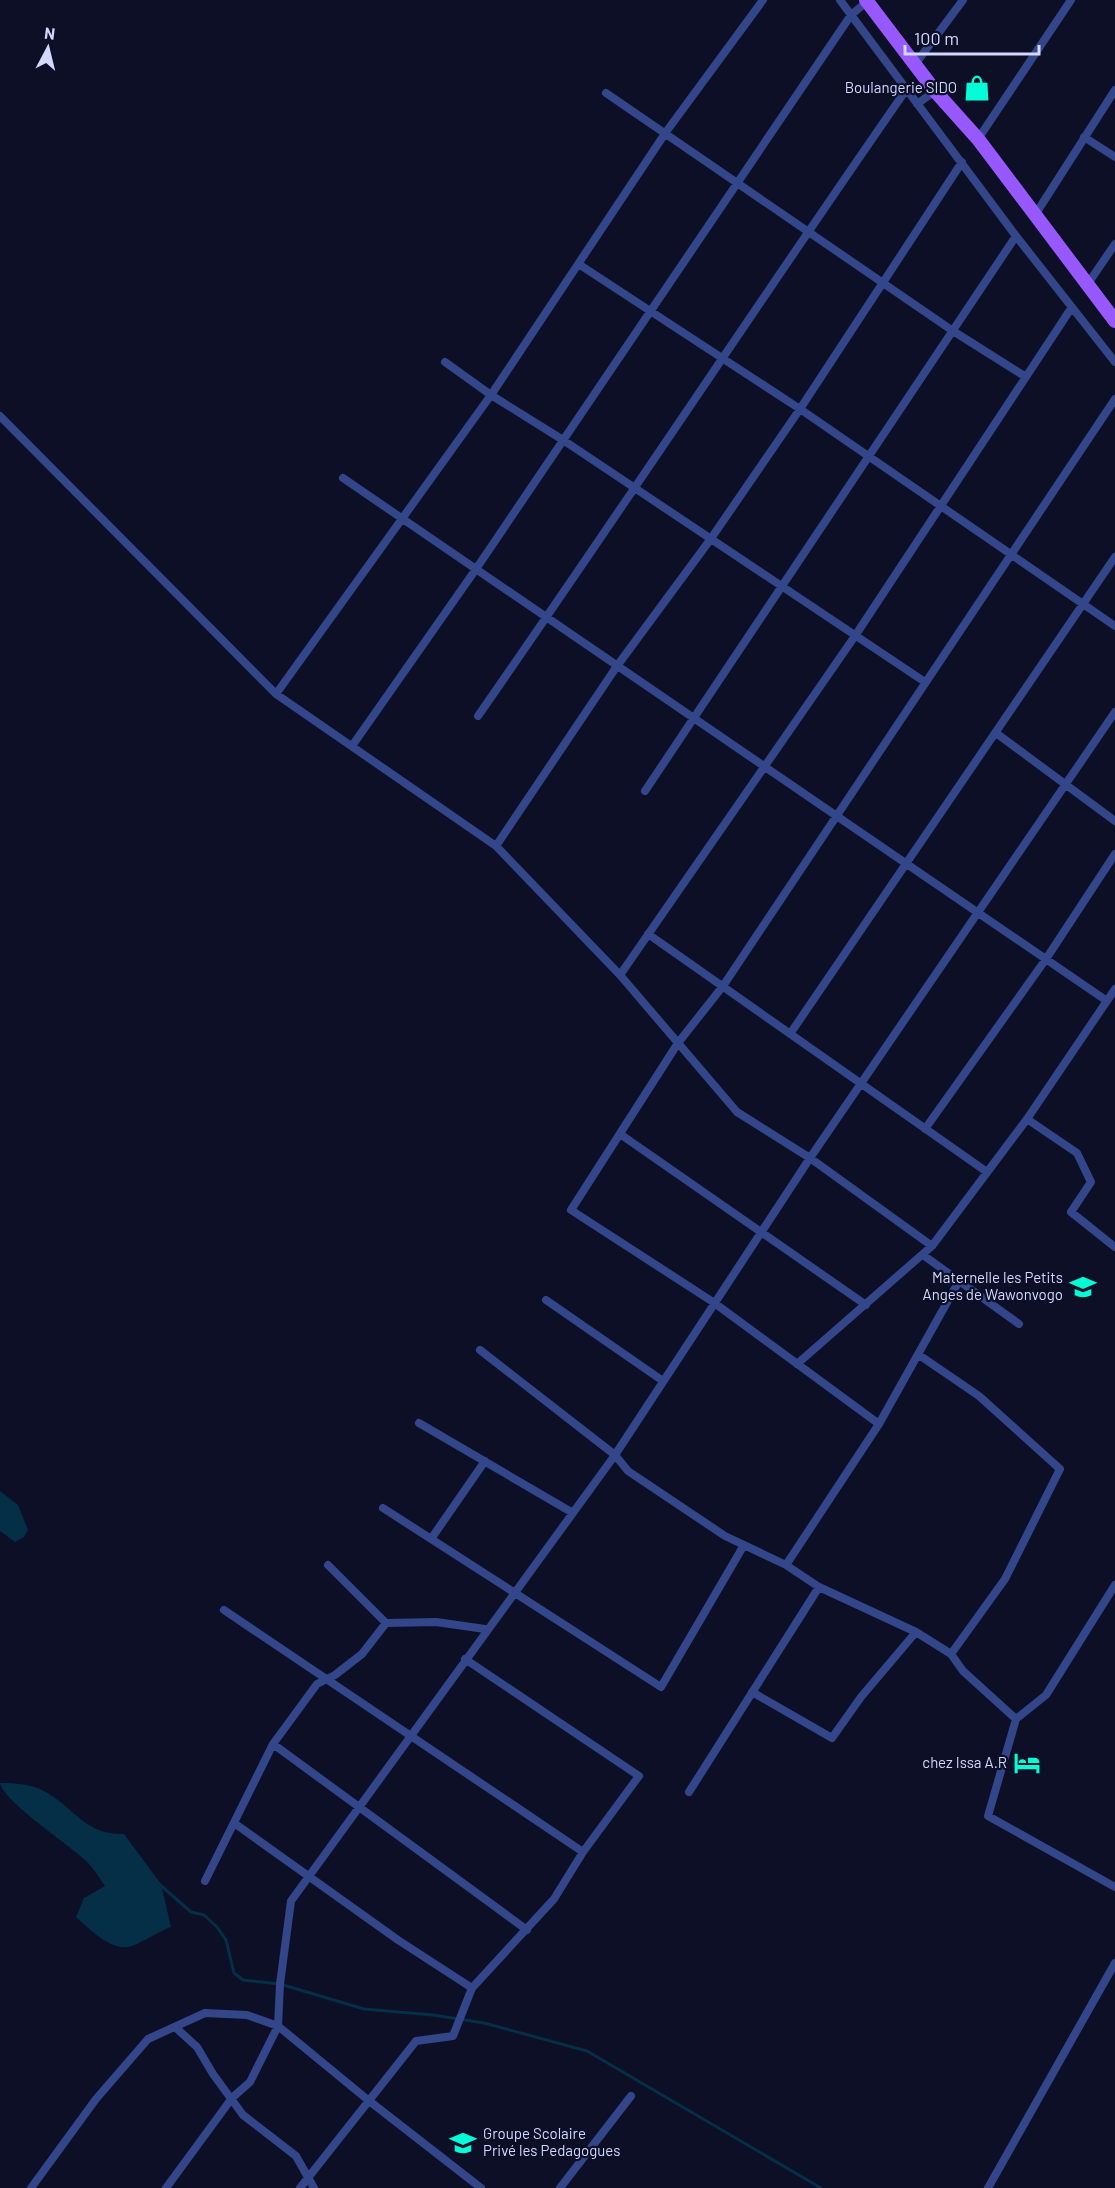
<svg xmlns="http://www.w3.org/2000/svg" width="1115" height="2188" viewBox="0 0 1115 2188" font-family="Barlow,sans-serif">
<rect width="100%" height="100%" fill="#0d0f26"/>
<path fill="#052e47" d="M 0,1491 L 18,1505 L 28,1530 L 24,1537 L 15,1542 L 0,1531 Z
M 0,1783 C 13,1783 31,1784 42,1790 C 73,1805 83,1835 124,1834 L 161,1884 L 171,1927 C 159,1931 137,1946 128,1947 C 110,1950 88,1928 76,1917 L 84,1898 L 105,1886 C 99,1878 93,1867 85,1860 C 67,1843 4,1802 0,1783 Z"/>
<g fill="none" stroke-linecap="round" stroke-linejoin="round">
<path stroke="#052e47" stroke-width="3" d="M 158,1883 L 191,1912 L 204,1915 L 217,1927 L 226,1940 L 234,1973 L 243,1980 L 280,1984 L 364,2009 L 433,2015 L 484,2023 L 587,2051 L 821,2188"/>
<path stroke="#33468a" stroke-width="8" d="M 840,0 L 1016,236 L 1115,362
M 916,63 L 963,0
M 606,93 L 953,331 L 1026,377
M 917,104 L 935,91
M 1084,137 L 1115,157
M 978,139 L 1071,0
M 1035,215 L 1115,90
M 580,265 L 800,409 L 1115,626
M 1087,285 L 1115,244
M 445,362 L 491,395 L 563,440 L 925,682
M 0,416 L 276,694 L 496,846 L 620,975 L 737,1112 L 810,1158 L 932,1246
M 343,478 L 1107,1001
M 276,694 L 491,395 L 666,132 L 763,0
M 478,716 C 623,508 762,297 906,90
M 996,733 L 1115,821
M 352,746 L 476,569 L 851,15 L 869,0
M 645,791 L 1016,236
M 496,846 L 617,666 L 710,540 L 800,409 L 962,162
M 648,934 L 987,1172
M 620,975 L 855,636 L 1072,307
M 790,1034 L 1115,557
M 1027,1119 L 1077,1153 L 1091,1182 L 1071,1212 L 1115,1247
M 925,1129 L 1046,959 L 1115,854
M 620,1134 L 866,1305
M 923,1255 L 1019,1324
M 546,1300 L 663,1381
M 480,1350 L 615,1455 L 628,1471 L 725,1536 L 786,1565 L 819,1587 L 916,1632 L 951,1654 L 963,1671 L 1016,1719
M 919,1355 L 979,1396 L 1060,1469 L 1005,1579 L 951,1654
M 797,1364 L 932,1246 L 1027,1119 L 1115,989
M 419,1423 L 573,1513
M 879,1424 L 713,1302 L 571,1210 L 678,1043 L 723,986 L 1115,399
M 383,1508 L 661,1687 L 744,1545
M 431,1539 L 485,1461
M 328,1565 L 386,1623 L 436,1622 L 485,1629
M 786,1565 L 879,1424 L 959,1281
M 1115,1585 L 1046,1695 L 1016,1719 L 988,1816 L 1115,1887
M 224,1610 L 583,1852
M 752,1692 L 832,1738 L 861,1697 L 916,1632
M 273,1744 L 527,1930
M 689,1792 L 819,1587
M 234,1823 L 398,1940 L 472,1988
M 205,1881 L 273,1744 L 317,1684 L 335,1675 L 362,1654 L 386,1623
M 175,2027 L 197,2047 L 213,2074 L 243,2115 L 296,2156 L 314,2188
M 31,2188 L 96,2099 L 148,2039 L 205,2013 L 247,2015 L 278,2026 L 368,2100 L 481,2188
M 166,2188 L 232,2098 L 250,2082 L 278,2026 L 280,1984 L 291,1901 L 615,1455 L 810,1158 L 1115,712
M 300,2188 L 416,2041 L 453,2036 L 472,1988 L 554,1899 L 583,1852 L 639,1776 L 465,1659
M 560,2188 L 631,2096
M 988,2188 L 1115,1963"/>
<path stroke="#9759ff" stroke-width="14" d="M 866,0 L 935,91 L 978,139 L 1115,321"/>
</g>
<defs>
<g id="shop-bare" transform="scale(2.07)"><path d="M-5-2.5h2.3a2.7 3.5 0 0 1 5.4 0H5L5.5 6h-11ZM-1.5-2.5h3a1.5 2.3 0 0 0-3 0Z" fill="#00fdd6" stroke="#0d0f26" stroke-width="2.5" paint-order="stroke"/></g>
<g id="school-bare" transform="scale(2.07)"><path d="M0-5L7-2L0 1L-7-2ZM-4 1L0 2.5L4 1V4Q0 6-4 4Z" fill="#00fdd6" stroke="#0d0f26" stroke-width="2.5" paint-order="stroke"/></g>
<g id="hotel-bare" transform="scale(2.07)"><path d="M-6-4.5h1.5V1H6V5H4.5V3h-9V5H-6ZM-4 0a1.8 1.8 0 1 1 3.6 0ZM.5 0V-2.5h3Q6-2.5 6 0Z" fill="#00fdd6" stroke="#0d0f26" stroke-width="2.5" paint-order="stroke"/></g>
</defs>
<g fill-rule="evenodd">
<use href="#shop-bare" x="977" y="88"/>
<use href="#school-bare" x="1083" y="1287"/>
<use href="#hotel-bare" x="1027" y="1763"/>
<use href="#school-bare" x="463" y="2143"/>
</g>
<g text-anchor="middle" stroke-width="4.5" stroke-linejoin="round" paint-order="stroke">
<g font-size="15" fill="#d2d8ff" stroke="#0d0f26" text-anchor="end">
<text x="957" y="93">Boulangerie SIDO</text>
<text x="1063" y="1283">Maternelle les Petits<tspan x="1063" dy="17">Anges de Wawonvogo</tspan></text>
<text x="1007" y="1768">chez Issa A.R</text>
<text x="483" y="2139" text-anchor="start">Groupe Scolaire<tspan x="483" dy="17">Privé les Pedagogues</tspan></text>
</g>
</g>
<g transform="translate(48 48) rotate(7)" stroke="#0d0f26" stroke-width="4.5" paint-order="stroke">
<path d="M0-4.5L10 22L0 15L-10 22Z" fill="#d2d8ff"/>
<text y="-9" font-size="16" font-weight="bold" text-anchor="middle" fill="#d2d8ff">N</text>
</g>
<path d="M905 45v9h134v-9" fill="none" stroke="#d2d8ff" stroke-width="3"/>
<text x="914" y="45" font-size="18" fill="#d2d8ff" stroke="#0d0f26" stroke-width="4.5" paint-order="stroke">100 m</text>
</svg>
